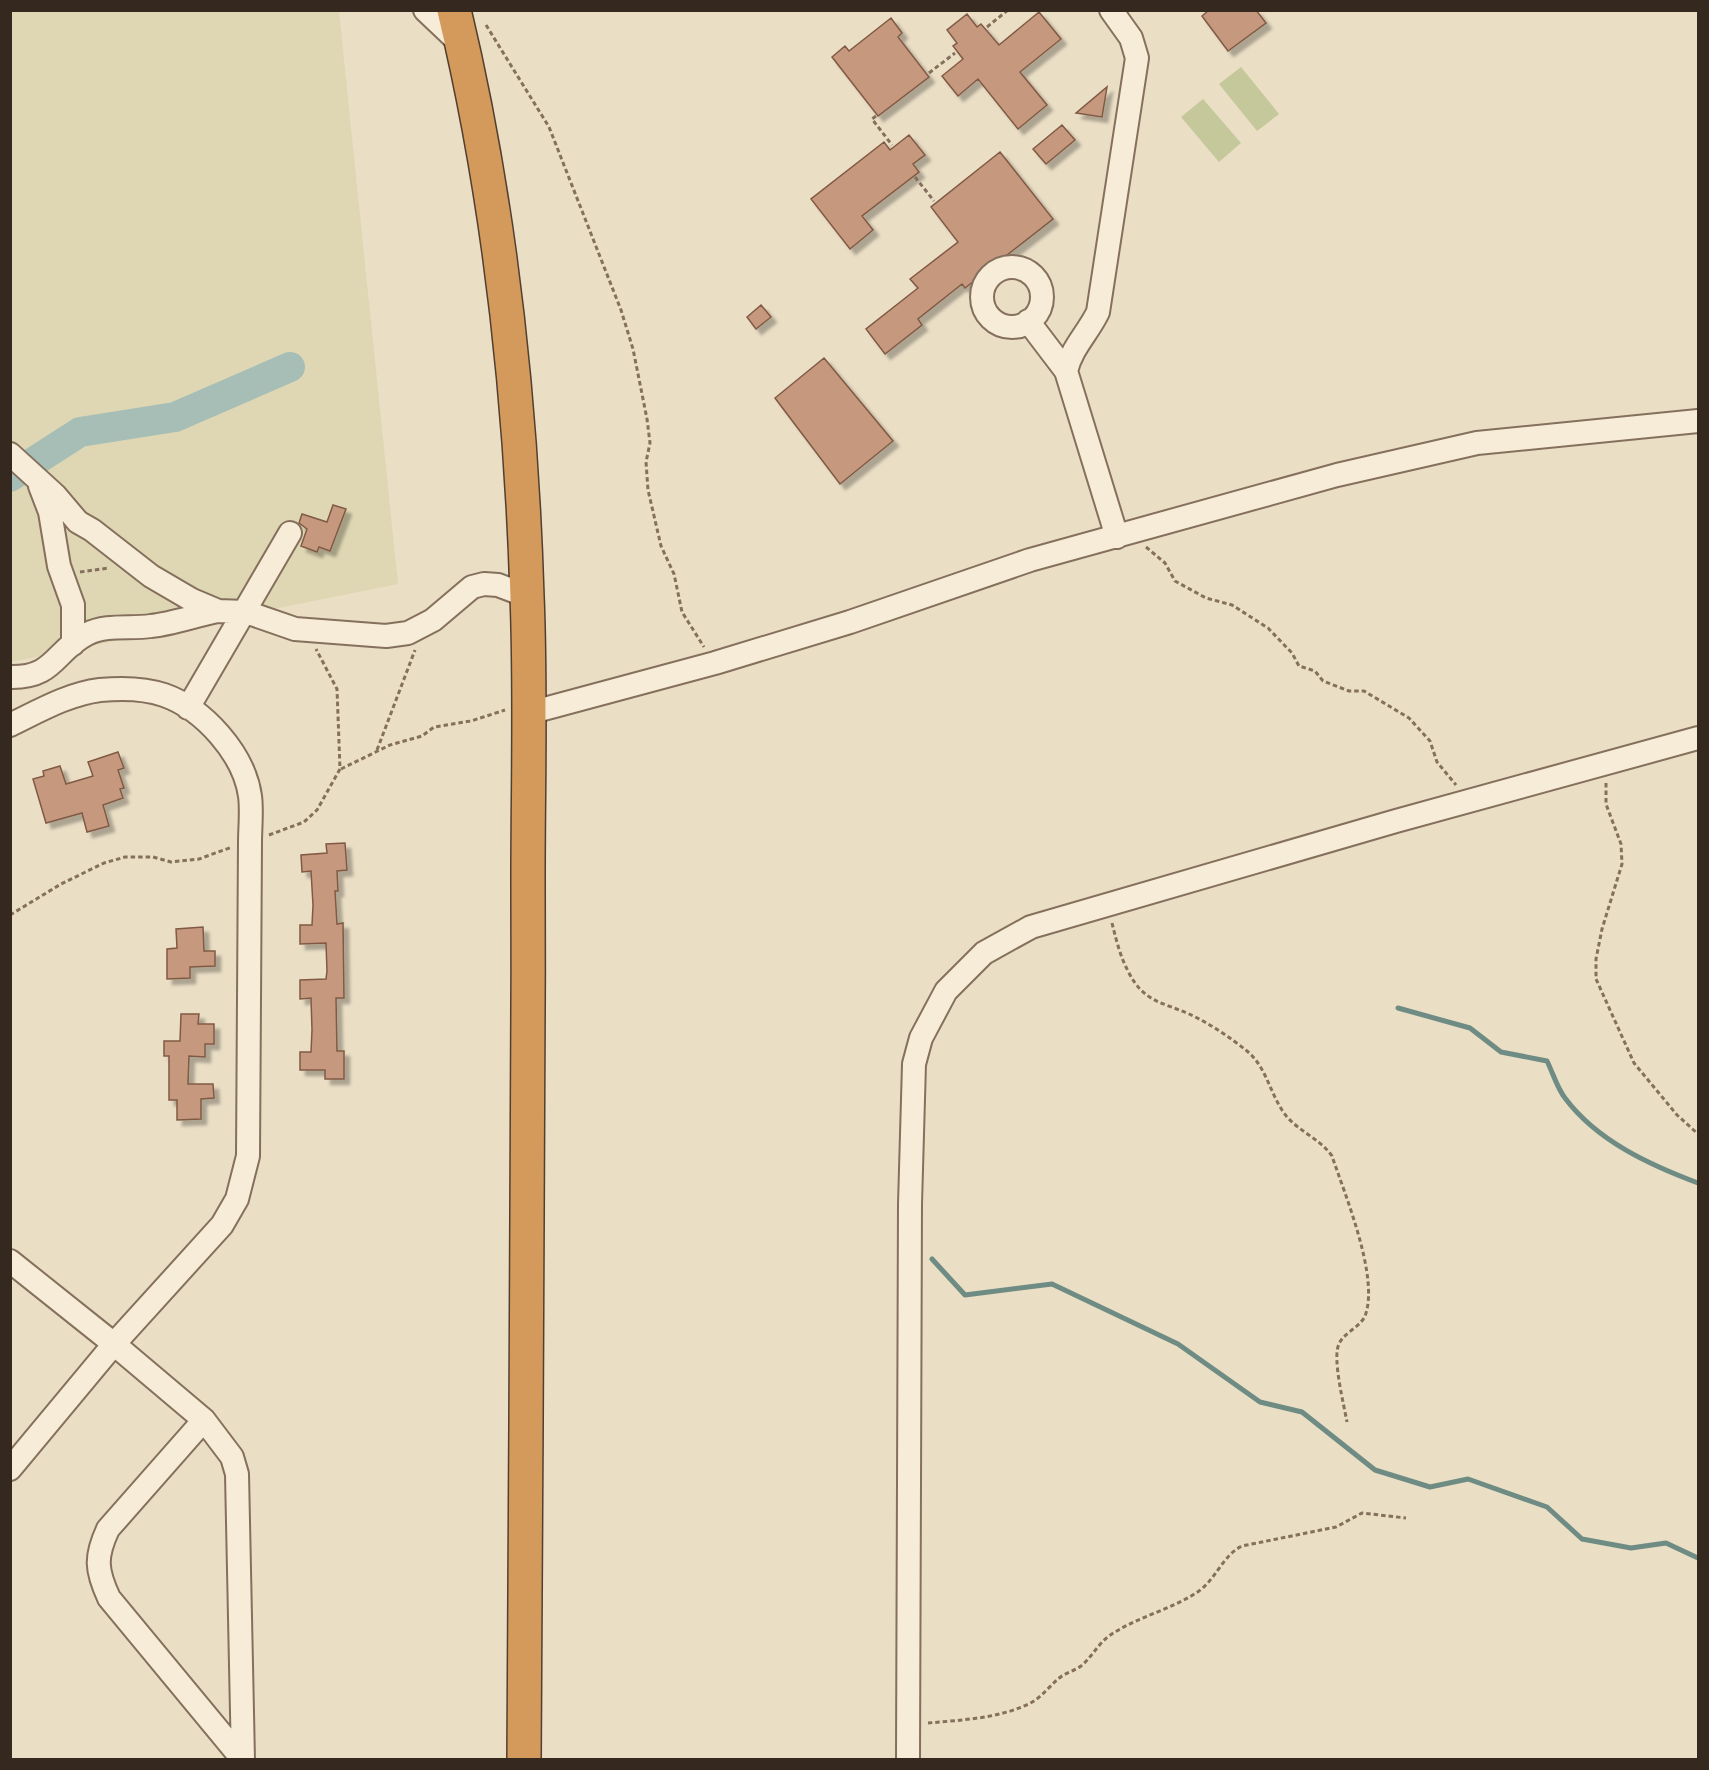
<svg xmlns="http://www.w3.org/2000/svg" width="1709" height="1770" viewBox="0 0 1709 1770" font-family="'Libre Baskerville',serif">
<defs>
<filter id="shadow"><feDropShadow dx="5.5" dy="5.5" stdDeviation="1.5" flood-color="#0004"/></filter>
</defs>
<rect width="100%" height="100%" fill="#eadec5"/>
<path fill="#dfd7b3" d="M 11,11 L 339,11 L 398,584 L 11,662 Z"/>
<path fill="#c4c89a" d="M 1241,67 L 1279,114 L 1257,131 L 1219,84 Z
M 1203,99 L 1241,143 L 1219,162 L 1181,117 Z"/>
<g fill="none" stroke-linecap="round" stroke-linejoin="round">
<path stroke="#6e8c83" stroke-width="5" d="M 1398,1008 L 1470,1028 L 1501,1052 L 1547,1061 C 1553,1073 1557,1088 1565,1098 C 1597,1141 1650,1165 1698,1183
M 932,1259 L 965,1295 L 1052,1284 L 1178,1344 L 1260,1402 L 1302,1412 L 1375,1470 L 1430,1487 L 1468,1479 L 1547,1507 L 1582,1539 L 1631,1548 L 1666,1543 L 1698,1558"/>
<path stroke="#a6beb6" stroke-width="30" d="M 10,477 L 80,432 L 175,417 L 290,367"/>
</g>
<path fill="#c6997e" stroke="#815a44" stroke-width="1.5" filter="url(#shadow)" d="M 1209,10 L 1256,10 L 1266,23 L 1228,51 L 1202,16 Z
M 1039,12 L 1061,39 L 1020,72 L 1047,105 L 1018,129 L 978,79 L 958,96 L 942,76 L 963,59 L 953,46 L 957,43 L 947,30 L 967,14 L 977,27 L 981,24 L 999,45 Z
M 891,18 L 902,33 L 898,37 L 929,77 L 878,116 L 832,57 L 845,46 L 849,51 Z
M 1107,87 L 1102,117 L 1076,113 Z
M 1062,125 L 1075,140 L 1046,164 L 1033,149 Z
M 909,135 L 925,155 L 913,164 L 919,172 L 862,216 L 873,230 L 850,249 L 811,199 L 884,142 L 890,150 Z
M 1000,152 L 1053,219 L 965,288 L 962,284 L 918,319 L 922,325 L 885,354 L 866,329 L 918,288 L 910,279 L 958,242 L 931,207 Z
M 761,305 L 771,317 L 756,329 L 747,317 Z
M 824,358 L 893,441 L 840,484 L 775,398 Z
M 333,505 L 346,509 L 330,551 L 319,547 L 317,552 L 301,546 L 307,529 L 299,523 L 302,514 L 327,522 Z
M 118,752 L 124,768 L 118,770 L 124,788 L 120,789 L 123,798 L 103,805 L 109,826 L 87,832 L 82,813 L 46,823 L 33,779 L 44,776 L 43,771 L 60,766 L 66,784 L 93,776 L 88,762 Z
M 345,843 L 347,870 L 337,871 L 338,891 L 335,891 L 337,924 L 343,923 L 344,998 L 336,998 L 337,1051 L 344,1051 L 344,1079 L 325,1079 L 325,1070 L 300,1070 L 300,1052 L 311,1052 L 312,1030 L 311,998 L 300,999 L 300,980 L 326,979 L 327,971 L 326,943 L 300,944 L 300,925 L 312,925 L 313,905 L 311,871 L 302,872 L 301,855 L 327,853 L 326,844 Z
M 203,927 L 204,951 L 215,951 L 215,966 L 190,967 L 190,978 L 167,979 L 167,949 L 177,948 L 176,929 Z
M 181,1014 L 199,1014 L 198,1024 L 214,1024 L 214,1044 L 205,1044 L 205,1057 L 189,1056 L 188,1084 L 213,1084 L 214,1098 L 201,1099 L 201,1119 L 177,1120 L 177,1100 L 169,1100 L 169,1056 L 164,1056 L 164,1041 L 180,1041 Z"/>
<g fill="none" stroke-linecap="round" stroke-linejoin="round">
<g stroke="#84705c" stroke-width="26">
<path id="minor" d="M 425,10 L 463,46
M 1111,10 L 1131,38 L 1137,58 L 1098,312 C 1088,333 1072,347 1066,371 L 1117,537
M982 297a30 30 0 1 1 60 0a30 30 0 1 1-60 0Z
M 1028,321 L 1066,371
M 10,454 L 55,495 L 78,522 L 92,530 L 151,576 L 192,600 L 218,611 L 246,612 L 295,629 L 386,636 L 408,633 L 433,620 L 472,587 L 484,584 L 498,585 L 527,596
M 40,486 L 50,512 L 59,566 L 73,605 L 73,644
M 10,677 C 55,678 54,651 87,634 C 107,624 130,629 151,626 C 173,624 196,615 218,611
M 188,708 L 290,533
M 529,713 L 715,663 L 850,622 L 1030,560 L 1337,475 L 1477,443 L 1698,421
M 10,725 C 39,711 68,694 100,690 C 121,688 144,688 164,695 C 204,709 244,754 250,796 C 252,811 250,828 250,842 L 248,1156 L 237,1199 L 222,1225 L 114,1344 L 10,1469
M 10,1261 L 114,1344 L 204,1420 L 232,1457 L 237,1474 L 243,1760
M 204,1420 L 108,1529 C 95,1557 96,1570 109,1598 L 243,1760
M 908,1760 L 910,1204 L 914,1064 L 921,1038 L 946,991 L 984,953 L 1031,927 L 1396,821 L 1698,738"/>
</g>
<g stroke="#523f30" stroke-width="36">
<path id="highway" d="M 454,10 C 500,202 521,399 527,596 C 531,690 528,784 528,878 C 529,1172 525,1466 524,1760"/>
</g>
<path stroke="#84705c" stroke-width="3" stroke-dasharray="4.5 3" stroke-linecap="butt" d="M 486,25 L 549,127 L 621,310 L 633,349 L 647,419 L 650,443 L 646,462 L 648,490 L 661,546 L 674,574 L 682,612 L 704,647
M 987,27 L 1008,10
M 929,73 L 955,53
M 876,116 L 872,119 L 892,145
M 915,177 L 934,201
M 1146,547 L 1165,563 L 1175,581 L 1206,598 L 1232,605 L 1268,628 L 1292,653 L 1299,666 L 1315,671 L 1323,681 L 1349,691 L 1364,691 L 1409,718 L 1430,741 L 1437,762 L 1456,785
M 80,572 L 109,568
M 377,750 L 415,650
M 341,769 L 390,745 L 422,736 L 434,727 L 471,721 L 505,710
M 1606,783 L 1606,804 L 1621,844 L 1622,864 L 1602,929 L 1596,959 L 1596,979 L 1634,1063 L 1677,1115 L 1698,1134
M 269,835 L 304,822 L 317,810 L 340,769 L 337,689 L 316,649
M 10,915 L 61,884 L 104,863 L 125,857 L 153,857 L 171,862 L 199,859 L 232,847
M 1112,923 C 1116,939 1120,956 1128,971 C 1143,1002 1162,1002 1189,1014 C 1209,1023 1231,1038 1247,1051 C 1266,1067 1269,1090 1282,1110 C 1294,1130 1319,1137 1332,1156 C 1345,1195 1378,1274 1366,1313 C 1363,1326 1344,1332 1339,1344 C 1332,1358 1344,1405 1347,1422
M 928,1723 C 962,1720 1005,1718 1034,1701 C 1043,1695 1050,1686 1058,1679 C 1065,1673 1074,1671 1081,1666 C 1092,1657 1098,1644 1109,1636 C 1136,1617 1171,1610 1199,1591 C 1216,1579 1223,1555 1242,1546 L 1336,1527 L 1362,1513 L 1406,1518"/>
<use href="#minor" stroke="#f6ecd7" stroke-width="22"/>
<use href="#highway" stroke="#d39a5c" stroke-width="33"/>
</g>
<rect width="1709" height="1770" fill="none" stroke="#35291f" stroke-width="24"/>
</svg>
